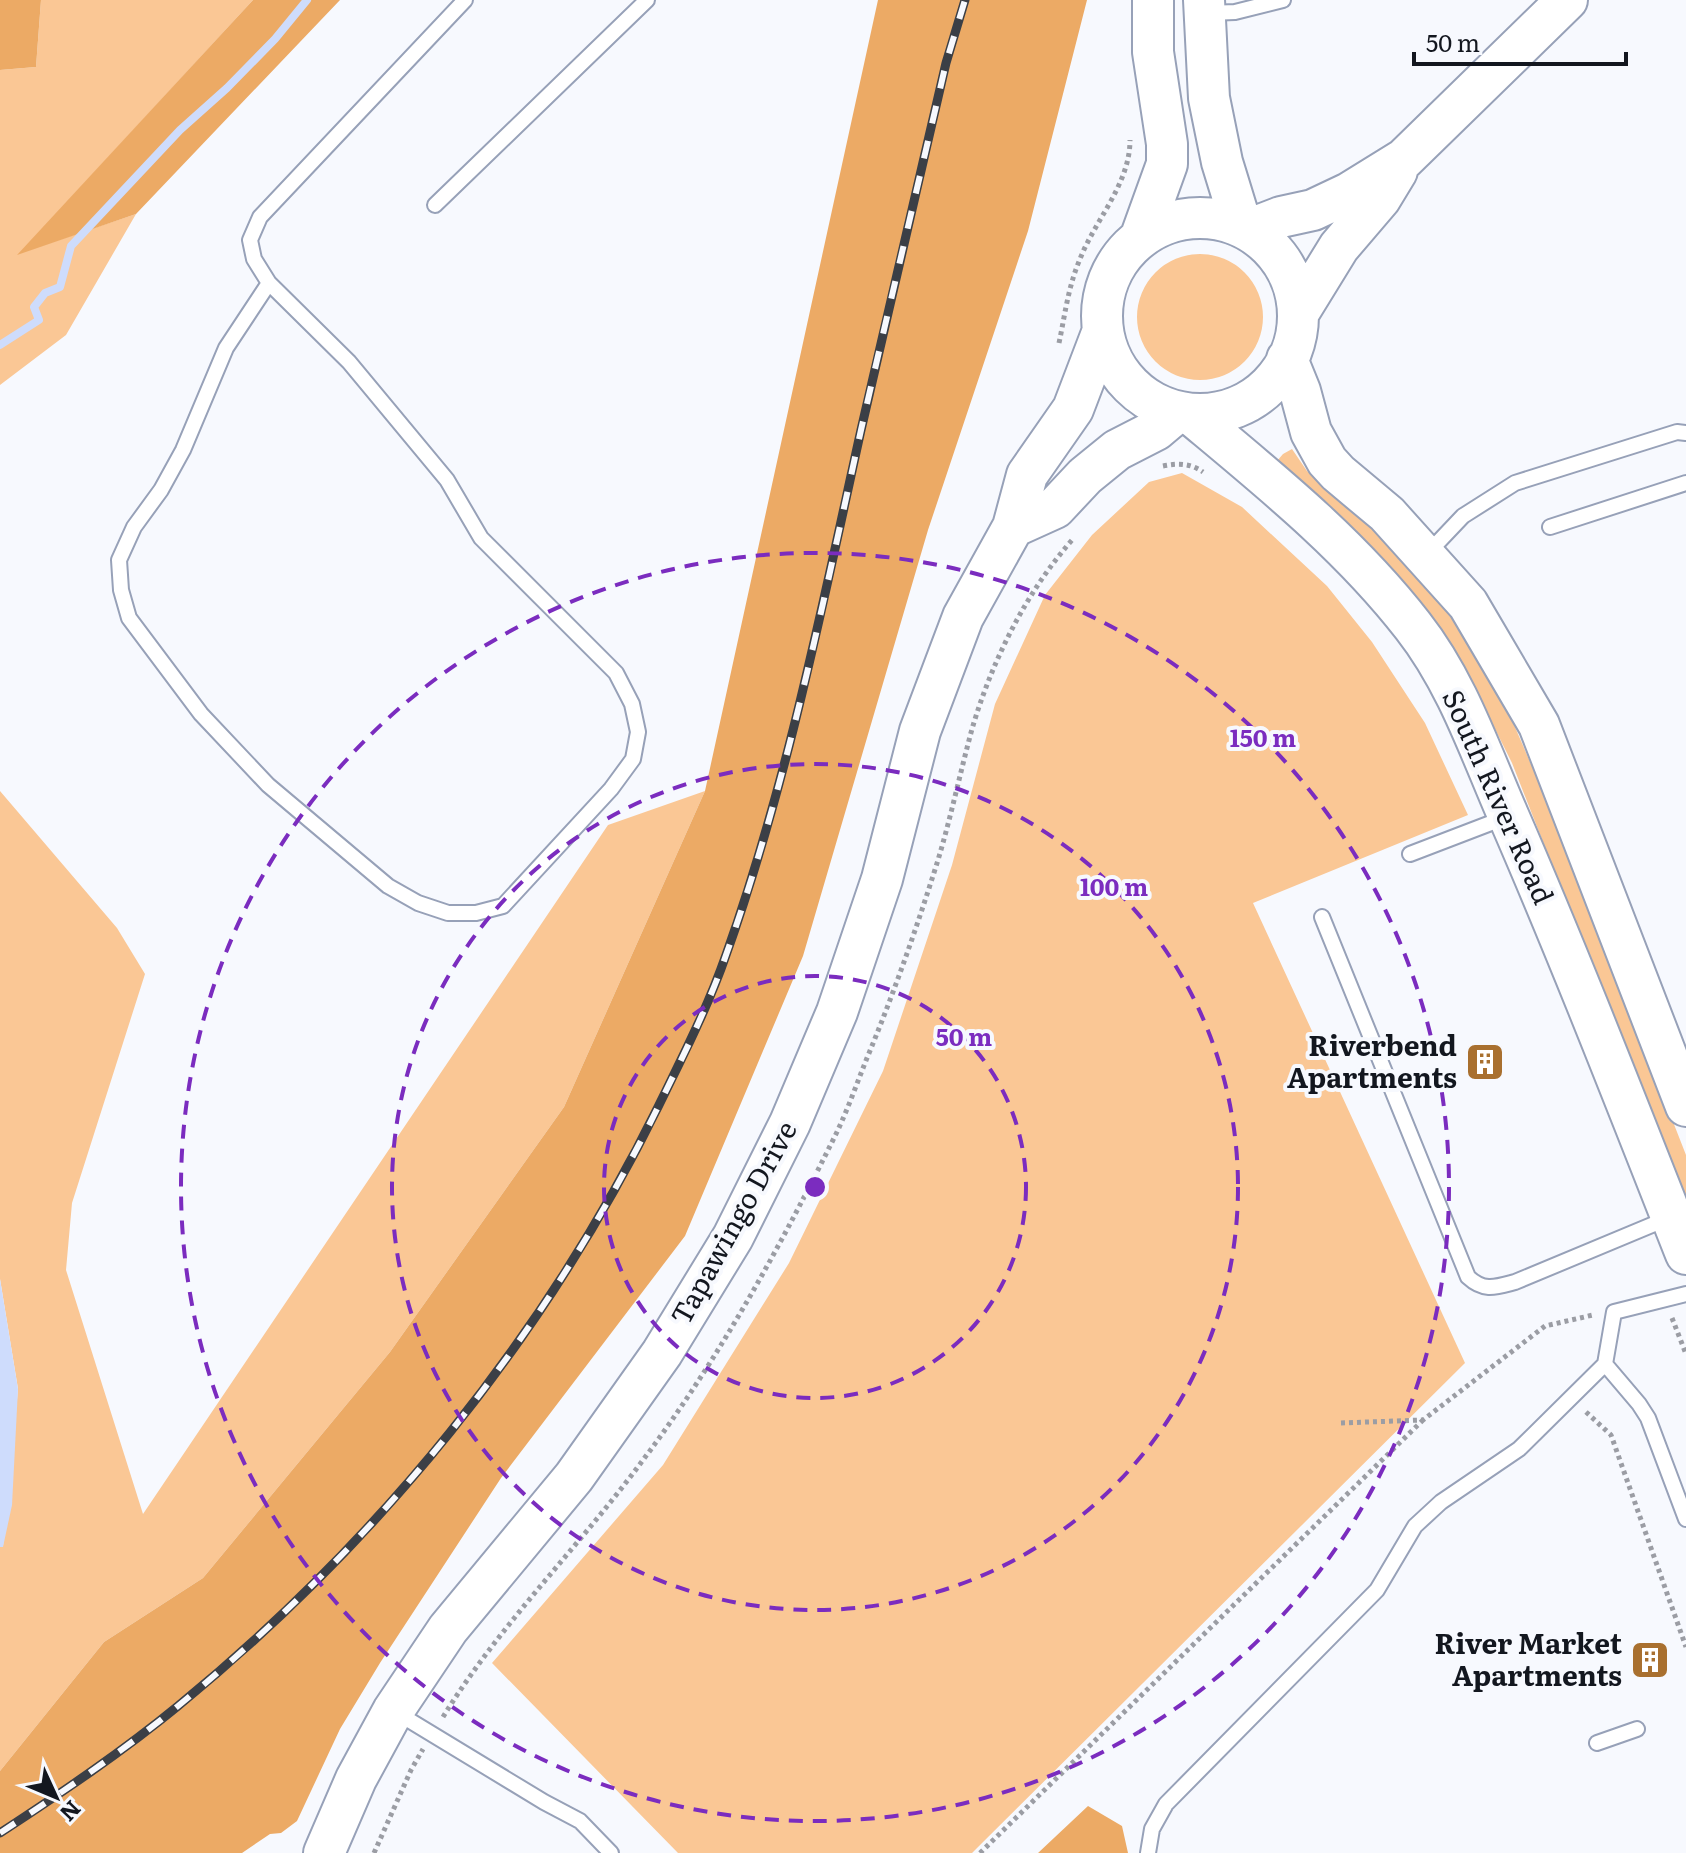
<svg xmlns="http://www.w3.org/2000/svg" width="1686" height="1853" viewBox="0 0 1686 1853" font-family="Literata,serif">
<rect width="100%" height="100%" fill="#f7f9fe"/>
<path fill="#fac795" d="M 41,0 L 253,0 L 20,253 L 136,214 L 66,335 L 0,385 L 0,70 L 36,67 Z
M1137 317a63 63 0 1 1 126 0a63 63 0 1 1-126 0Z
M 1292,449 L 1307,471 L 1370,521 L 1442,604 L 1466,638 L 1502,697 L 1553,815 L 1686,1155 L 1686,1207 L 1512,763 L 1479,697 L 1456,660 L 1277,461 L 1283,454 Z
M 1182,473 L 1242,507 L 1327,586 L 1372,642 L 1425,723 L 1468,815 L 1253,903 L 1465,1363 L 972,1853 L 678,1853 L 492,1663 L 663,1465 L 789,1263 L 883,1071 L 952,865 L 995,704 L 1045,595 L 1092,535 L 1149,482 Z
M 0,791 L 117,928 L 145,974 L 72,1203 L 66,1270 L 143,1514 L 608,825 L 705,791 L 564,1107 L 390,1352 L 203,1578 L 104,1642 L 0,1771 L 0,1547 L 3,1546 L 18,1389 L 0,1279 Z"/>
<path fill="#ecaa65" d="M 0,0 L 41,0 L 36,67 L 0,70 Z
M 253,0 L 340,0 L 136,214 L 17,255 Z
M 878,0 L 1087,0 L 1028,231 L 928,530 L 803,956 L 685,1236 L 501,1478 L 380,1663 L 340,1729 L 297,1821 L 281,1833 L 270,1834 L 242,1853 L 0,1853 L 0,1771 L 104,1642 L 203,1578 L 390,1352 L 564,1107 L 705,791 Z
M 1088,1806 L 1122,1826 L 1128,1853 L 1038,1853 Z"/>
<path fill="#cedcfc" d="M 0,1279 L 18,1389 L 12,1505 L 3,1547 L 0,1547 Z"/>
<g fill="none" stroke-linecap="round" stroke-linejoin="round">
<path stroke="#cedcfc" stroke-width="8" d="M 0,345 L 39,320 L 34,307 L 45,293 L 60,287 L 71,246 L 180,130 L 227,88 L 275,39 L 307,0"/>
<g stroke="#97a1b8" stroke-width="18">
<path id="lane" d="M 1209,13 L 1235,12 L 1283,0
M 435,205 L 647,0
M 269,283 L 226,348 L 183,450 L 161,490 L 134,527 L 119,560 L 121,590 L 129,618 L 201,714 L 268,785 L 388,886 L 418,903 L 448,913 L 476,913 L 503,906 L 611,789 L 633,759 L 638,732 L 632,704 L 616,673 L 481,538 L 447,480 L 349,362 L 269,283 L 254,259 L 250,240 L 260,217 L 465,0
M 1550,527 L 1686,483
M 1426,555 L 1463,516 L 1515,483 L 1677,432 L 1686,433
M 1410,854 L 1504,818
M 1322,917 L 1468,1277 C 1484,1292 1496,1287 1515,1282 L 1671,1217
M 1605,1364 L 1639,1404 L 1648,1418 L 1686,1519
M 394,1711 L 544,1802 L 580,1821 L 611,1853
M 1597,1743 L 1637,1729
M 1148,1853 L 1152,1829 L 1166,1804 L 1377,1590 L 1415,1526 L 1441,1502 L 1519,1449 L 1605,1364 L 1614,1312 L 1686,1294"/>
</g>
<g stroke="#97a1b8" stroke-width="44">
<path id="secondary" d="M 1204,0 L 1209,98 L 1222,162 L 1241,224
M1102 316a98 98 0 1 1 196 0a98 98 0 1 1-196 0Z
M 1250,229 L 1281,217 L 1313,210 L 1349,193 L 1404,159 L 1567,0
M 1141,236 L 1167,164 L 1167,144 L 1153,52 L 1153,0
M 1299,312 L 1339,247 L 1380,199 L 1397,171
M 1287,359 L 1300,391 L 1311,432 L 1327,461 L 1338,473 L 1387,514 L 1468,604 L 1539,725 L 1686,1106
M 1194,417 C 1272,482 1351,546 1413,626 C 1457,682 1480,751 1508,815 C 1571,960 1628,1107 1686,1254
M 1013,527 L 1055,508 L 1085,476 L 1117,450 L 1156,430 L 1175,414
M 324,1853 L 356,1779 L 393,1711 L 448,1629 L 574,1477 L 662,1353 L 733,1237 L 790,1123 L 837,1012 L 882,879 L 920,731 L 963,617 L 1013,527 L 1027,475 L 1073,409 L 1102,333"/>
</g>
<path stroke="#9b9da4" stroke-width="5" stroke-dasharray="4 4" stroke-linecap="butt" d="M 1059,343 C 1065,315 1068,287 1080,259 C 1095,220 1130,184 1130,140
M 1163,466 C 1178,463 1190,463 1203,472
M 1672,1318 L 1686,1354
M 1586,1412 L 1611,1435 L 1686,1647
M 1341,1423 L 1423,1420 L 1545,1326 L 1593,1315
M 443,1717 C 500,1624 579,1547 643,1460 C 719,1359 780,1247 836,1134 C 848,1109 857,1083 867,1058 C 894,993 917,927 938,860 C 951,817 960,773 972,729 C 992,661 1026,592 1073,539
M 374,1853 L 411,1770 L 423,1749
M 980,1853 L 1423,1420"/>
<use href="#lane" stroke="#fff" stroke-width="14"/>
<use href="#secondary" stroke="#fff" stroke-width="40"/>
<g stroke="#3b3f46" stroke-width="9">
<path id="rail" d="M 0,1833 C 61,1793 122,1752 178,1706 C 378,1542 544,1339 658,1107 C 682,1058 708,1007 726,955 C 787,784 822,607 861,430 C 889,307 918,185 946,63 L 965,0"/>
</g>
<use href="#rail" stroke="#f7f9fe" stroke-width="6" stroke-dasharray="18" stroke-linecap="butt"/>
</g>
<g fill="none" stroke="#7b2cbf" stroke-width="4" stroke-dasharray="14 10">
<circle cx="815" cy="1187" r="211"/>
<circle cx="815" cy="1187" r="423"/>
<circle cx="815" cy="1187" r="634"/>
</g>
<defs>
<g id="building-square" transform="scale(2)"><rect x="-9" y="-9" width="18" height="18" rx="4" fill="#a9702f" stroke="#f7f9fe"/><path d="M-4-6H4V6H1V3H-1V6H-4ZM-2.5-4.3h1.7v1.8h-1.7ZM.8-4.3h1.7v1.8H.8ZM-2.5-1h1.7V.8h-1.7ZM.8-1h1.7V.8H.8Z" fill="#fff"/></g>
</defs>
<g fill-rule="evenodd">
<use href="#building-square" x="1485" y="1062"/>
<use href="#building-square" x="1650" y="1660"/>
</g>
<g text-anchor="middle" stroke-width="8" stroke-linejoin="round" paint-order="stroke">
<g font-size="28" fill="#13171f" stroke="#f7f9fe">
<text transform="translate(1498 797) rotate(66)" y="10">South River Road</text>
<text transform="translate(734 1223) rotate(-61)" y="10">Tapawingo Drive</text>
</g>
<g font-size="28" font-weight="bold" fill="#13171f" stroke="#f7f9fe" text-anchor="end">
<text x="1457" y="1056">Riverbend<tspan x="1457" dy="32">Apartments</tspan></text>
<text x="1622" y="1654">River Market<tspan x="1622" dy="32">Apartments</tspan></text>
</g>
</g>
<circle cx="815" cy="1187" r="12" fill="#7b2cbf" stroke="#f7f9fe" stroke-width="4"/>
<g font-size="24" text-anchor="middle" font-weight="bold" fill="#7b2cbf" stroke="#f7f9fe" stroke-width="8" stroke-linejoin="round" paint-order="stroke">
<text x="1263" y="747">150 m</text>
<text x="1114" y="896">100 m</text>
<text x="964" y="1046">50 m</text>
</g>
<g transform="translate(56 1797) rotate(134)" stroke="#f7f9fe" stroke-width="6" paint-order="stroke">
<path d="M0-6L14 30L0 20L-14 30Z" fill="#13171f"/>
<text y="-12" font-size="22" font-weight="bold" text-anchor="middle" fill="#13171f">N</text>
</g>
<path d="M1414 52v12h212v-12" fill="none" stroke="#13171f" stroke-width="4"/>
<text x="1426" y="52" font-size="24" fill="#13171f" stroke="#f7f9fe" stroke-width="6" paint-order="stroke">50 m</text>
</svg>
